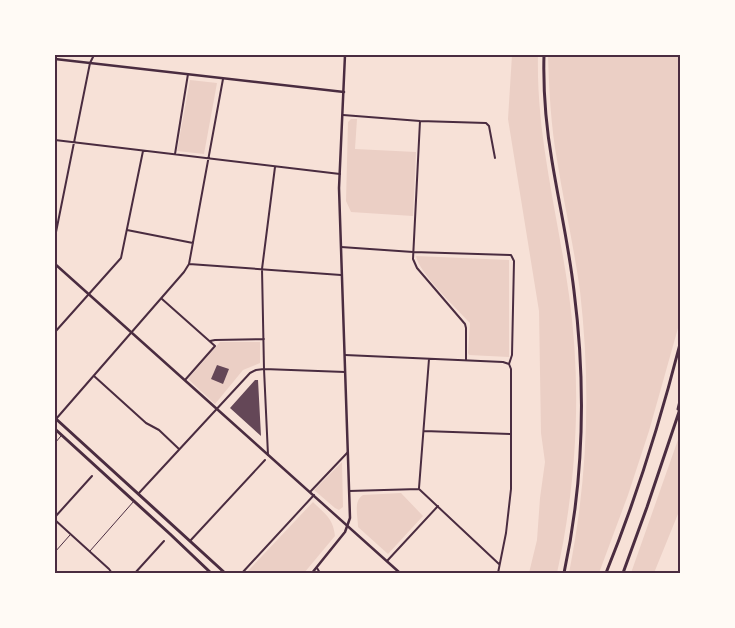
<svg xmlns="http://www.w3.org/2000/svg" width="735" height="628" viewBox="0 0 735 628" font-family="'Exo 2',sans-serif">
<rect width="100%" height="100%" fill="#f7e1d7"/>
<path fill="#ebcfc5" d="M 512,55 L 538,55 C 536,136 558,215 569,295 C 582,387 577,482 557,573 L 529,573 L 537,540 L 540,498 L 545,462 L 541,433 L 539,311 L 508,119 Z
M 548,55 L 680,55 L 680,321 L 649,431 L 628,495 L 599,573 L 569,573 C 588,477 591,388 580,291 C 574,247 564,204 557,160 C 551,126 549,90 548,55 Z
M 190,80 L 217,83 L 204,154 L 177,151 Z
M 351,119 L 357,119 L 355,149 L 416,152 L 413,216 L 351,212 L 346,201 L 348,122 Z
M 416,256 L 509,260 L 509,357 L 469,355 L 468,353 L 470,323 C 456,308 419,273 416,256 Z
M 220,342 L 260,342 L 260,363 L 243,370 L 215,404 L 188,379 Z
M 680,434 L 680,509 L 654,573 L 631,573 Z
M 342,462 L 343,507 L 339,510 L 335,508 L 314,490 Z
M 401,493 L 423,516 L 388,554 L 358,527 C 358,516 353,501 363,495 Z
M 313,502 C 325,514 333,518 335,536 L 304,573 L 246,573 Z"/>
<path fill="#644757" d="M 217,365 L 229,369 L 223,384 L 211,379 Z
M 255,380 L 258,380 L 261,436 L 230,408 Z"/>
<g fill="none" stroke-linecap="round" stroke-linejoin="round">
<path stroke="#4a2c40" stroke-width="1" d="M 55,443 L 61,436
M 90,551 L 134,501
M 55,552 L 70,535"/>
<path stroke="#4a2c40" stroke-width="2" d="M 343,115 L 420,121 L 486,123 L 489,126 L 495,158
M 420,121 L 413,259 L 417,268 L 465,324 L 466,328 L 466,360
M 55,140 L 340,174
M 175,154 L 188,74
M 127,230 L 193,243
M 55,237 L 90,63 L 94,55
M 341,247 L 413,252 L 511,255 L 514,261 L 512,355 L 509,364
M 189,264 L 341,275
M 162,299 L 215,346 L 185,380
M 55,332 L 121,258 L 143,151
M 210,341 L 215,340 L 264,339
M 345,355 L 503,362 L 509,364
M 94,376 L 146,423 L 159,430 L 179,449
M 56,419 L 184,272 L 189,264 L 223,79
M 424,431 L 511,434
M 268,455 L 264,369 L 262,269 L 275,167
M 419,488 L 429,359
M 349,491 L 419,489 L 499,564
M 310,492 L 348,452
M 139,493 L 250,373 L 256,370 L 264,369 L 345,372
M 55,517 L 92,476
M 55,520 L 109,569 L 112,573
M 190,541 L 265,460
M 387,561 L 438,506
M 317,568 L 320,573
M 135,573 L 164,541
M 242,573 L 314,495
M 498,573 L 506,533 L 511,489 L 511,369 L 509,364"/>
<path stroke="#4a2c40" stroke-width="2.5" d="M 55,59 L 344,92
M 55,264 L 400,573"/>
<path stroke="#4a2c40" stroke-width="2.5" d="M 312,573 L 345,532 L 350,518 L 339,188 L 345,55"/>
<path stroke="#4a2c40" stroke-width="3" d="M 55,418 L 225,573
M 55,429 L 170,534 L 211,573"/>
<path stroke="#4a2c40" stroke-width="3" d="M 544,55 C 543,90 546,126 552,161 C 559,204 569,247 574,291 C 586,385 584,480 564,573
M 678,409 L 680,401
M 606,573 C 636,499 660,422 680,344
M 623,573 L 647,507 L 680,409"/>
</g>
<rect width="735" height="628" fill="none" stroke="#fffaf5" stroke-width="112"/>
<rect x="56" y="56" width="623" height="516" fill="none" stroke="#4a2c40" stroke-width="2"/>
</svg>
